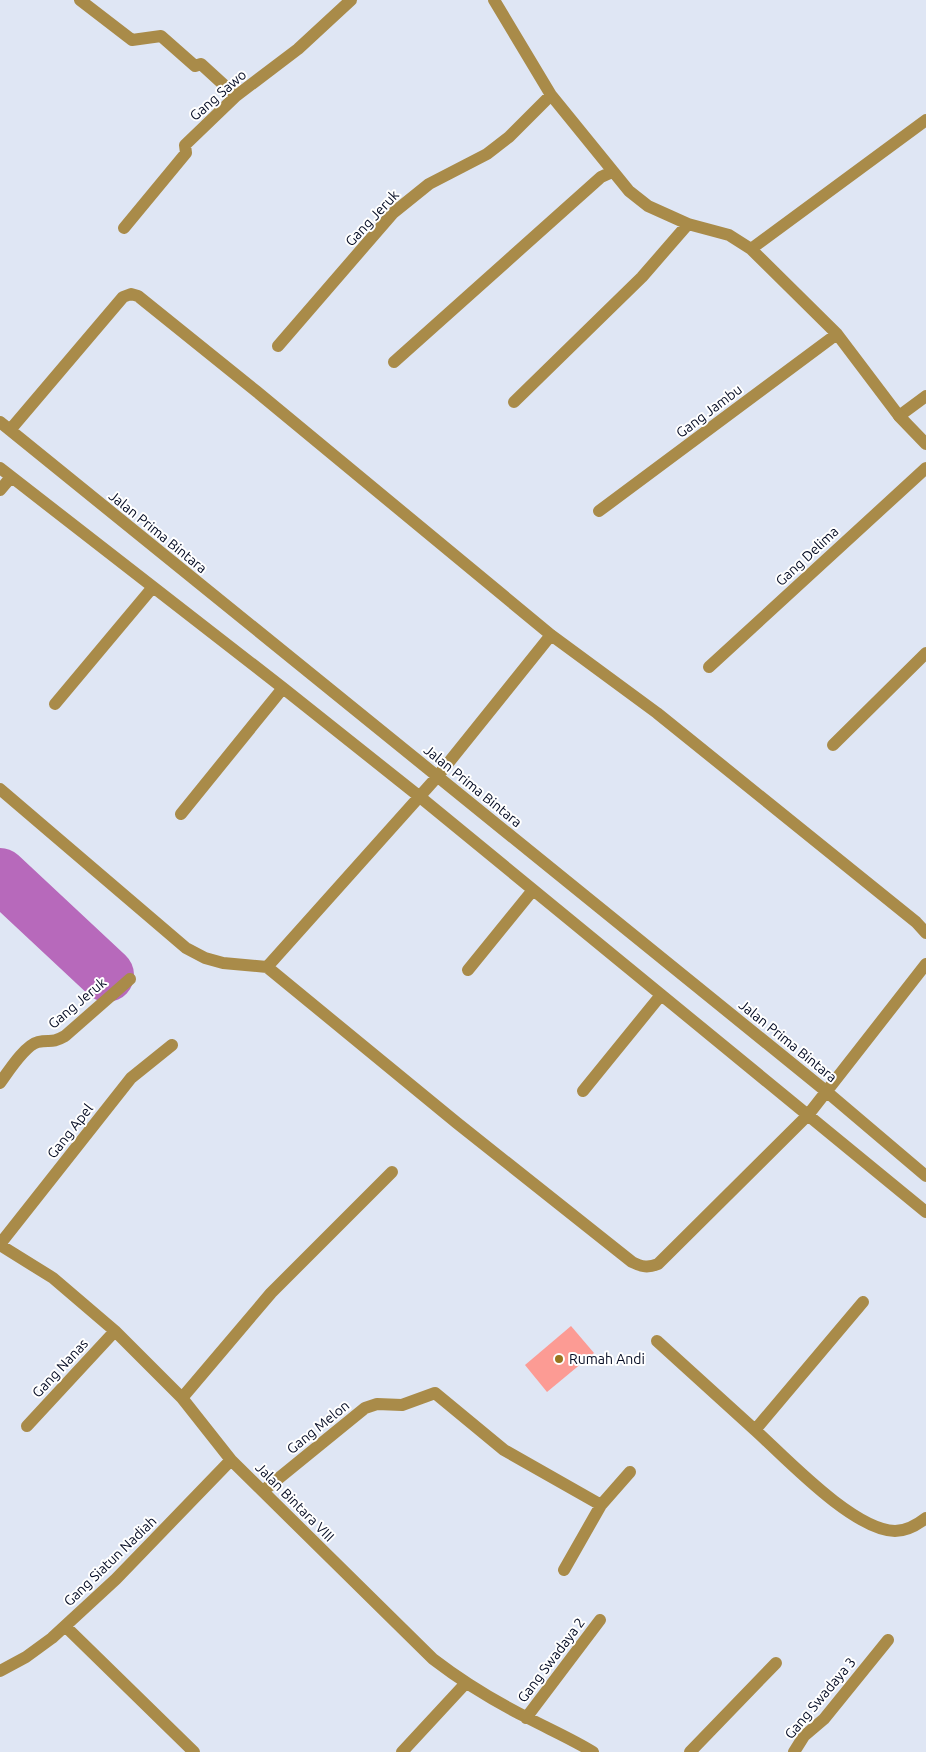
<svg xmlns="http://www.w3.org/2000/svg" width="926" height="1752" viewBox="0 0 926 1752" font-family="Ubuntu,sans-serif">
<rect width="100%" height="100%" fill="#dfe6f4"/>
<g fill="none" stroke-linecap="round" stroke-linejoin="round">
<path stroke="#b769bb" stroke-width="54" d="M 0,875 L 107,975"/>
</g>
<path fill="#fc9b94" d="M 571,1326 L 594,1353 L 547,1392 L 525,1365 Z"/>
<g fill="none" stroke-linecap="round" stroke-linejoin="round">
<path stroke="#a98b49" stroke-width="12" d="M 899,416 L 926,396"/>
<path stroke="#a98b49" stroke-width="12" d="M 80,0 L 132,40 L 161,36 L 195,66 L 201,64 L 236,96
M 494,0 L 551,95 L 629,191 L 648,206 L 688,224 L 729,235 L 751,249 L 837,334 L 899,416 L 926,444
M 124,228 L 186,153 L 185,145 L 236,96 L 298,49 L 351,0
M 751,249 L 926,120
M 278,346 L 393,213 L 429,184 L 487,154 L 509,137 L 551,95
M 394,362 L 601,177 L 612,172
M 514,402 L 642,277 L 688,224
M 0,422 L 827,1092 L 926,1176
M 10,430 L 123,297 L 131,294 L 138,296 L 256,391 L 551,635 L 657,713 L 916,922 L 926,933
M 0,468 L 283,688 L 420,797 L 926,1212
M 0,490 L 11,477
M 599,511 L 837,334
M 709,667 L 926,468
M 55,704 L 153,587
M 833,745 L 926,653
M 0,789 L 186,948 L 205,958 L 223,963 L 267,967 L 437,777 L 551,635
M 181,814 L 283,688
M 267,967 L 457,1123 L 632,1262 C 642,1267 648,1268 658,1264 L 808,1115 L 926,964
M 468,970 L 533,890
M 0,1083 C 8,1072 25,1045 38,1042 C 50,1039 51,1044 65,1036 L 130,979
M 583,1091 L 661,995
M 0,1244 L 131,1078 L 172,1045
M 0,1245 L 53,1278 L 115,1331 L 182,1398 L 231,1460 L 433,1659 C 463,1682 494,1701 528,1718 C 549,1729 572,1739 593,1752
M 863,1302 L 755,1430 C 786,1458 853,1530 895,1531 C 907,1531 917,1525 926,1518
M 657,1341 L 755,1430
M 182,1398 L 271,1293 L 392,1172
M 27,1426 L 115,1331
M 263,1491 L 365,1408 L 377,1404 L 402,1405 L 435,1393 L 504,1450 L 601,1505
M 564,1570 L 601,1505 L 630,1472
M 65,1626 L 194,1752
M 0,1671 L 26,1657 L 52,1638 L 116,1579 L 231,1460
M 526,1718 L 600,1620
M 402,1752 L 465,1684
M 690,1752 L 776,1663
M 794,1752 L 804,1736 L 824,1719 L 888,1640"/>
</g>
<circle fill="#98751f" stroke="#fff" stroke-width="2" cx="559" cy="1359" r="5"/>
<g text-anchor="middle" stroke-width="4" stroke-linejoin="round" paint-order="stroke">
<g font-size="14" fill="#040b23" stroke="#fff">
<text transform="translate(218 95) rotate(-41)" y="5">Gang Sawo</text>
<text transform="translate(372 218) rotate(-47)" y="5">Gang Jeruk</text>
<text transform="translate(709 411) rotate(-37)" y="5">Gang Jambu</text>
<text transform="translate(158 532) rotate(39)" y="5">Jalan Prima Bintara</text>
<text transform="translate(807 556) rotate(-43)" y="5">Gang Delima</text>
<text transform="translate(473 786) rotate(39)" y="5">Jalan Prima Bintara</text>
<text transform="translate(77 1003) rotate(-40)" y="5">Gang Jeruk</text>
<text transform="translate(788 1041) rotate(39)" y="5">Jalan Prima Bintara</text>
<text transform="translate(70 1131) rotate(-52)" y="5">Gang Apel</text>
<text transform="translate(60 1368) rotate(-47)" y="5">Gang Nanas</text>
<text transform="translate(318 1427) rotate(-39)" y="5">Gang Melon</text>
<text transform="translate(295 1502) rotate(45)" y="5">Jalan Bintara VIII</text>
<text transform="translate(110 1561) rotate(-44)" y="5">Gang Siatun Nadiah</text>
<text transform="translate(551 1660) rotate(-53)" y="5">Gang Swadaya 2</text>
<text transform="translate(820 1698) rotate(-50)" y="5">Gang Swadaya 3</text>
</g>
<g font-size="14" fill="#040b23" stroke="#fff" text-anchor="start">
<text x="569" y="1364">Rumah Andi</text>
</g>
</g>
</svg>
